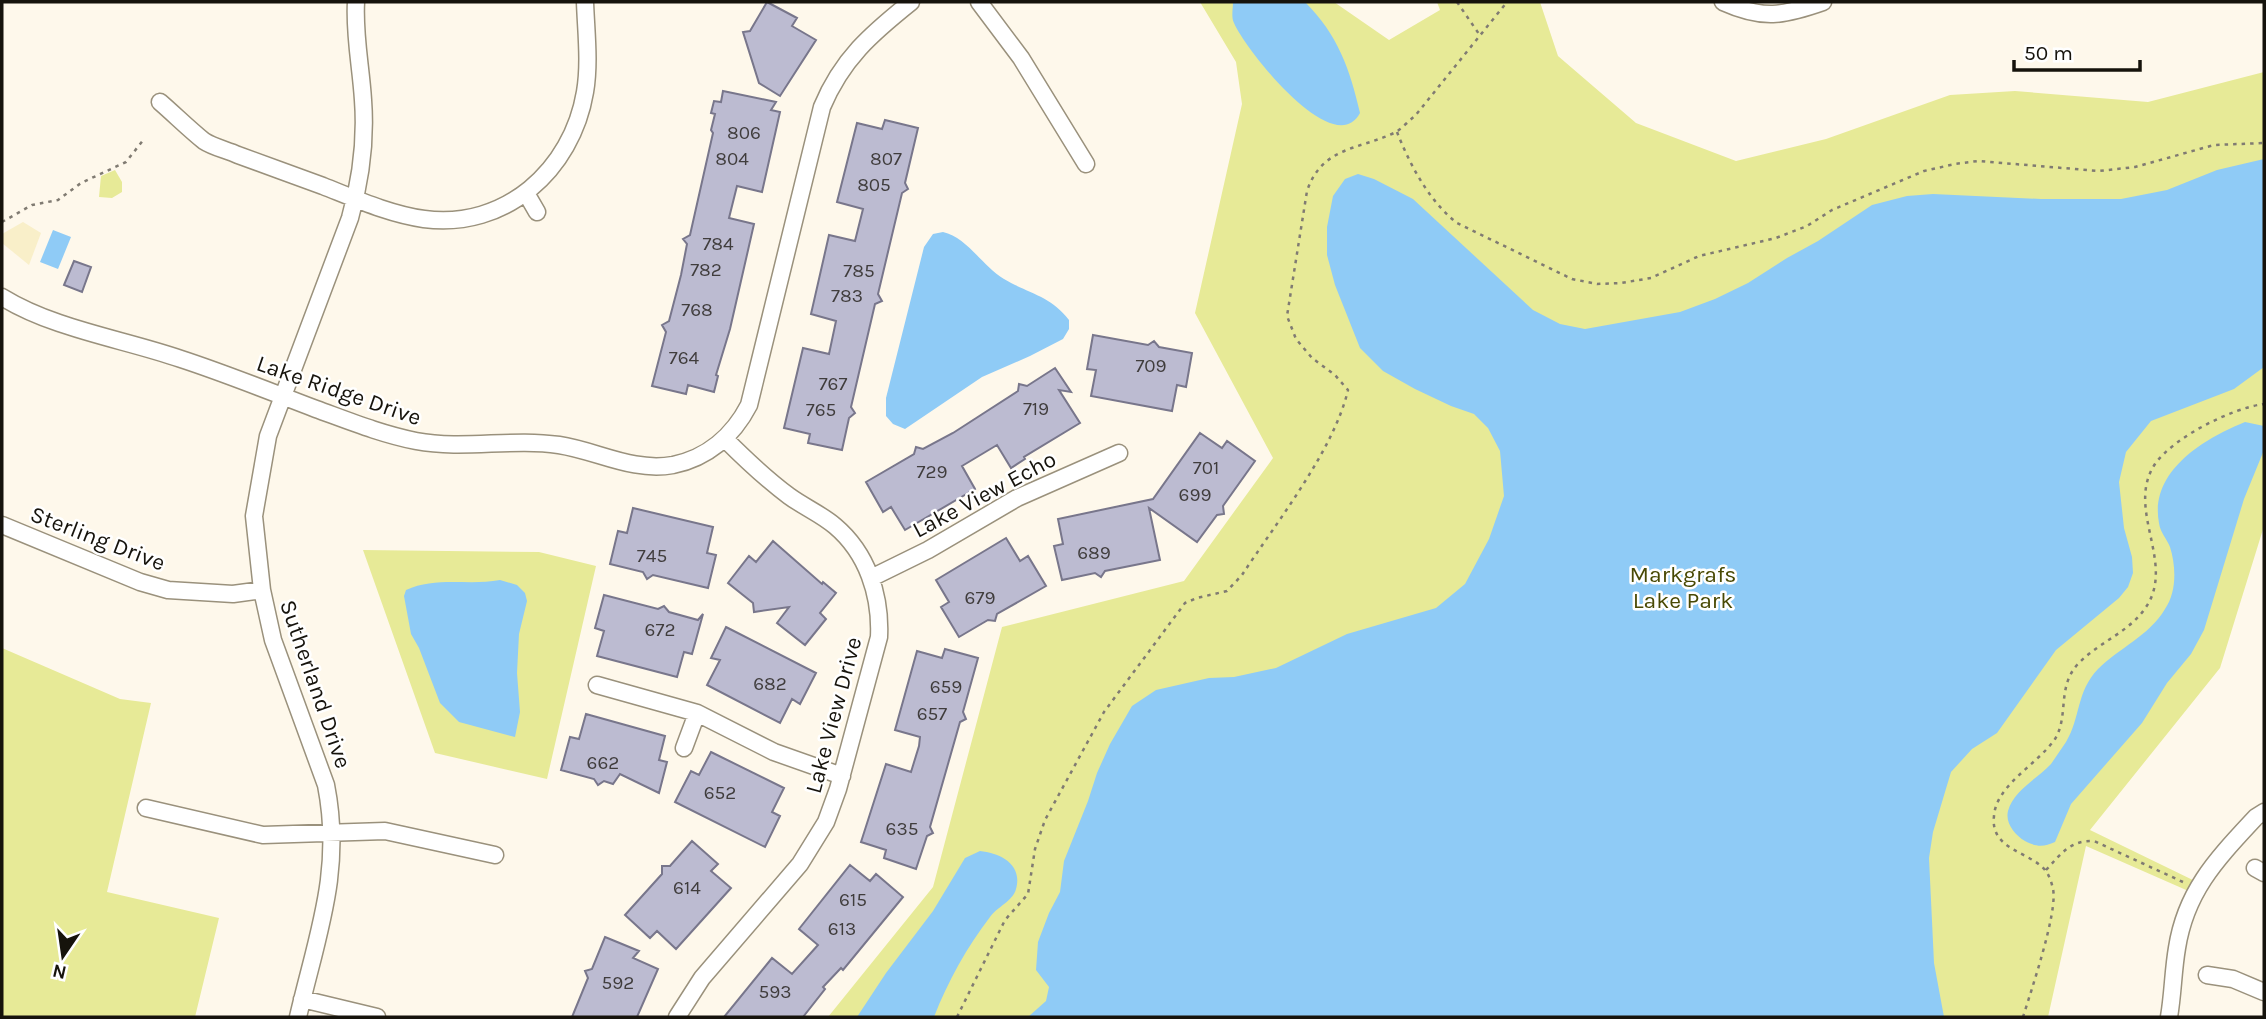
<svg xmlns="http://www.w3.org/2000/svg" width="2266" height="1019" viewBox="0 0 2266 1019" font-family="Karla,sans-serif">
<rect width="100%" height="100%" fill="#fef8eb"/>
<path fill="#e7ea97" d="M 1200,2 L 1334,2 L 1389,40 L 1440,10 L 1437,2 L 1540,2 L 1558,56 L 1636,123 L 1736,161 L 1826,139 L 1950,95 L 2015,91 L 2148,102 L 2264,72 L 2264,526 L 2220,668 L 2090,830 L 2199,883 L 2193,893 L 2086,846 L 2048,1017 L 828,1017 L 933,887 L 1002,627 L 1184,581 L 1273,458 L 1195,313 L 1242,104 L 1236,62 Z
M 115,170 L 122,182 L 122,192 L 112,198 L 99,197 L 101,176 Z
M 363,550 L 539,552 L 596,566 L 547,779 L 435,753 Z
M 2,648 L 120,699 L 151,703 L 107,892 L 219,918 L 195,1017 L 2,1017 Z"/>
<path fill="#f9efc9" d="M 23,222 L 41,233 L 29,265 L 2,243 L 2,234 Z"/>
<path fill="#8fcbf6" d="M 1233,2 L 1305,2 C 1338,35 1350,69 1360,113 C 1334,162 1245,49 1234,23 C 1231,17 1233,9 1233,2 Z
M 2264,159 L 2264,367 L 2234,389 L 2151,421 L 2126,452 L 2119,482 L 2124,528 L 2132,557 L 2133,573 L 2128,587 L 2119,598 L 2056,650 L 1997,733 L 1972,749 L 1951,772 L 1933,832 L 1929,858 L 1934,963 L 1944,1017 L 1028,1017 L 1046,1001 L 1049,987 L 1036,970 L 1038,942 L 1049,913 L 1060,892 L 1064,861 L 1088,801 L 1097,773 L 1110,744 L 1132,706 L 1156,690 L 1209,678 L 1234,677 L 1276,668 L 1347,634 L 1436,608 L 1465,584 L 1489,539 L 1504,496 L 1500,451 L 1488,428 L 1474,414 L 1451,406 L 1415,389 L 1383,371 L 1360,348 L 1335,285 L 1327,255 L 1327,227 L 1333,196 L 1345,179 L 1358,174 L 1374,179 L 1413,199 L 1533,310 L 1560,324 L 1585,329 L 1680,312 L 1715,299 L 1748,283 L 1787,258 L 1818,241 L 1872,205 L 1907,196 L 1933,194 L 2041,199 L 2121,199 L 2167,190 L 2217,170 Z
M 53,230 L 71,237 L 58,269 L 40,262 Z
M 943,232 C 967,237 982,266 1004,279 C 1029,294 1050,295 1069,320 L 1069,329 L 1063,339 L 1030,356 L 982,377 L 905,429 L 893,424 L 886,416 L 886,398 L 924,247 L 933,234 Z
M 2245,422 L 2264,426 L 2264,450 L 2244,499 L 2204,630 L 2191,654 L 2167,683 L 2142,723 L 2071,804 L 2055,842 C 2044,847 2036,847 2025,841 C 2015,835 2005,823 2008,811 C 2014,790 2037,779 2051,764 C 2056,757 2061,749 2066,742 C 2081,717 2076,692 2098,669 C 2119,648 2149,636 2165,609 C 2177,592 2176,566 2170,547 C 2167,539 2160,532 2159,523 C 2149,471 2205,438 2245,422 Z
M 500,580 L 517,585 L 525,593 L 527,601 L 519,634 L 517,673 L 520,712 L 515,737 L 459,722 L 440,703 L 419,648 L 411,634 L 404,596 L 406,590 C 436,576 469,586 500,580 Z
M 980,851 C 1000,853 1023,864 1016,889 C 1013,901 997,907 990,917 C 967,947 948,981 934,1017 L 857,1017 L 886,973 L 933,911 L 965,858 Z"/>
<path fill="#bcbbd1" stroke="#78768b" stroke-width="2" d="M 767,2 L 797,18 L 792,26 L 816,40 L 780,96 L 759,83 L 743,32 L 750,31 Z
M 723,91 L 776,102 L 771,110 L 780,112 L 762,192 L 737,186 L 729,218 L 754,224 L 730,329 L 716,375 L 718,376 L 714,392 L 688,385 L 686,394 L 652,386 L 666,332 L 662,325 L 669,321 L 681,275 L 687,244 L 683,239 L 690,235 L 713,133 L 711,130 L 715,114 L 711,113 L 714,101 L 721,102 Z
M 885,120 L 918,128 L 905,183 L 908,189 L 902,193 L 878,294 L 882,301 L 875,304 L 851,407 L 855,413 L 849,418 L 842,450 L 808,443 L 810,434 L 784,428 L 803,348 L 829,354 L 836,321 L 811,314 L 829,235 L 855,241 L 863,209 L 837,202 L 857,123 L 882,129 Z
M 74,261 L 91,267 L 82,292 L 64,285 Z
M 1093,335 L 1148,345 L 1154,341 L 1159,347 L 1192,353 L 1186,387 L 1177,385 L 1172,411 L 1091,396 L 1096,370 L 1087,369 Z
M 1055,368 L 1071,392 L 1059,390 L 1080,423 L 1024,457 L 1025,459 L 1011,468 L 997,445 L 962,466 L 975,489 L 905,530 L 891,507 L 883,512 L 866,482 L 914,454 L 916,447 L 923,449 L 953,433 L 1018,391 L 1019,384 L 1027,386 Z
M 1200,433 L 1222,448 L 1227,441 L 1255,461 L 1223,506 L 1224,514 L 1217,515 L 1197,542 L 1149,508 L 1160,560 L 1105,571 L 1101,577 L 1095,573 L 1062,580 L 1054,546 L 1063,544 L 1058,519 L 1153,499 Z
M 633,508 L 713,527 L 707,553 L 716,555 L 708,588 L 653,575 L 647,579 L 643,572 L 610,564 L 618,531 L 627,533 Z
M 1006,538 L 1020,561 L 1028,556 L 1046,586 L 997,614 L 995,621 L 988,620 L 959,637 L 941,607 L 949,602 L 936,580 Z
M 773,541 L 822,584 L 823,582 L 836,593 L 820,613 L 826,619 L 805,645 L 777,623 L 789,607 L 754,612 L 753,603 L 728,583 L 749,556 L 756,562 Z
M 604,595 L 658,609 L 664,606 L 669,612 L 698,620 L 703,614 L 692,654 L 684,652 L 677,677 L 597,656 L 604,631 L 595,628 Z
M 726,627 L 816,673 L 800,704 L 792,699 L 780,723 L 707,685 L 720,660 L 711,658 Z
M 945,649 L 978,658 L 963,712 L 966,719 L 960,722 L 930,827 L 933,833 L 927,836 L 916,869 L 884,858 L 886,850 L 861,842 L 886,764 L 911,772 L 919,746 L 920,737 L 895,730 L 917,651 L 942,658 Z
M 586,714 L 665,736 L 659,760 L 667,762 L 659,793 L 620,774 L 613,784 L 604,781 L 598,785 L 594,779 L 561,770 L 570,737 L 579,739 Z
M 711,752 L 784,788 L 772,812 L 780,816 L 765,847 L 675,802 L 691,771 L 699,775 Z
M 692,841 L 718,864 L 711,871 L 731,888 L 676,949 L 657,931 L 650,938 L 625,915 L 662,874 L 662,866 L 670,866 Z
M 850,865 L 870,881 L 876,874 L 903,897 L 843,970 L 841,968 L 823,987 L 825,989 L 803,1017 L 724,1017 L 772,958 L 792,974 L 818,945 L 799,929 Z
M 605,937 L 639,951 L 633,958 L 658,969 L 637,1017 L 572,1017 L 588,978 L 585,971 L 592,969 Z"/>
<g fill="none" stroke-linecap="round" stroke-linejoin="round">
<g stroke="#9a917c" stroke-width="19">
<path id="minor" d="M 979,2 L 1021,58 L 1086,164
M 1723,2 C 1763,20 1783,16 1823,2
M 160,102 C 175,115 189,129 204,141 C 213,147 227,150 238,155 C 266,165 295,176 323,186 C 356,199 389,214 424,219 C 505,230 572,170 585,92 C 590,63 586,31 585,2
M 526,193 L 537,212
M 2,297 C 54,329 123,339 181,359 C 227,374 271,392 316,409 C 349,421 381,434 416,441 C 464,450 511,438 559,445 C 598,451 632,472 673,465 C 707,458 733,436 749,405 L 822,107 C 842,59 871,34 911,2
M 2,525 L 140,582 L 168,590 L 233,594 L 262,590
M 871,578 L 928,550 L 1017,498 L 1119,453
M 597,685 L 697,713 L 774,752 L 842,776
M 684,748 L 697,713
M 146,808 L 263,835 L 385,831 L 495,855
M 2255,868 L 2264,873
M 2207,975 L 2233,979 L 2264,992
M 302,999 L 377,1017
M 298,1017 C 317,935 343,871 326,785 L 273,640 L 262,590 L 254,516 L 268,436 L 350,218 C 361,179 366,140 363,100 C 361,67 354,35 356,2
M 677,1017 L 702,978 L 800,864 L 826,822 L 838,789 L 879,637 C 881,595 867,553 835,526 C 821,514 804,507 789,496 C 766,479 745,459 725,439
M 2169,1017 C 2173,994 2173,971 2177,948 C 2186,890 2218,858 2256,817 L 2264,812"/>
</g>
<path stroke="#807b72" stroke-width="2.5" stroke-dasharray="3.5 5" stroke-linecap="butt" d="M 1457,2 L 1479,34
M 1397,132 C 1410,165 1429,201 1457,223 L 1572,279 L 1597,284 L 1621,283 L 1651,278 L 1699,256 L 1776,238 L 1807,226 L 1832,210 L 1924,171 L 1955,164 L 1978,161 L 2099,171 L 2135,167 L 2214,145 L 2264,143
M 2,222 L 32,205 L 58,200 L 81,183 L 126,162 L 144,139
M 2046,870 C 2061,854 2070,840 2094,841 L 2183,882
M 957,1017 L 1005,920 L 1028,894 L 1035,849 L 1045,820 L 1104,712 L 1185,603 L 1197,598 L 1227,591 L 1242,575 C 1276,523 1334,450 1348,390 L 1335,375 L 1312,358 L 1296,339 L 1287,316 L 1307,191 C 1322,147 1357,150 1394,133 C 1402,129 1408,121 1415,116 L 1507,2
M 2023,1017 C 2031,991 2058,912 2053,889 C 2052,884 2049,874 2045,870 C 2029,851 1990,850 1994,816 C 1996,785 2038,764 2055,739 C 2069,716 2057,688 2077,665 C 2098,642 2129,633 2146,607 C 2176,563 2125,509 2155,464 C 2174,437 2232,408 2264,404"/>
<use href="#minor" stroke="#fff" stroke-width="16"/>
</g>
<g text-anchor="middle" stroke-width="5" stroke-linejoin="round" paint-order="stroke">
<g font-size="19" fill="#403d3d">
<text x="744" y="139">806</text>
<text x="732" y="165">804</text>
<text x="886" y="165">807</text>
<text x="874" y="191">805</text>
<text x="718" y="250">784</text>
<text x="706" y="276">782</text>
<text x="859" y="277">785</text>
<text x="847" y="302">783</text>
<text x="697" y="316">768</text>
<text x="684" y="364">764</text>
<text x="1151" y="372">709</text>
<text x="833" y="390">767</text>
<text x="1036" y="415">719</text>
<text x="821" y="416">765</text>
<text x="1206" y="474">701</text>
<text x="932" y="478">729</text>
<text x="1195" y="501">699</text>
<text x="1094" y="559">689</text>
<text x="652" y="562">745</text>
<text x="980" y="604">679</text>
<text x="660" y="636">672</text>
<text x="770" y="690">682</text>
<text x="946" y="693">659</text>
<text x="932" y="720">657</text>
<text x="603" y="769">662</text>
<text x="720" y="799">652</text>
<text x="902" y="835">635</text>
<text x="687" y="894">614</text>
<text x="853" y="906">615</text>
<text x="842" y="935">613</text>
<text x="618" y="989">592</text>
<text x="775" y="998">593</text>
</g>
<g font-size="23" fill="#16130c" stroke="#fff">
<text transform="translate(339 390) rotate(19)" y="8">Lake Ridge Drive</text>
<text transform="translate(984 494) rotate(-28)" y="8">Lake View Echo</text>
<text transform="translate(98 538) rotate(21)" y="8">Sterling Drive</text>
<text transform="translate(316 684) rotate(71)" y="8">Sutherland Drive</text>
<text transform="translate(833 715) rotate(-75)" y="8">Lake View Drive</text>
</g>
<g font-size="23" fill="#484904" stroke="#fff">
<text x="1683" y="582">Markgrafs<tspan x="1683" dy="26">Lake Park</tspan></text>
</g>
</g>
<rect width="2266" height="1019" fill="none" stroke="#16130c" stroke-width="7"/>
<g transform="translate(63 956) rotate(193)" stroke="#ffffff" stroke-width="5" paint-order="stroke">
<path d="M0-5L12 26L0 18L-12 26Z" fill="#16130c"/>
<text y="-10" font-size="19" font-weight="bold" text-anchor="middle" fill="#16130c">N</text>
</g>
<path d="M2014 60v10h126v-10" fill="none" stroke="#16130c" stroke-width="3.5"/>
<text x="2024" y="60" font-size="21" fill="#16130c" stroke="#ffffff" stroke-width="5" paint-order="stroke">50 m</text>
</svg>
